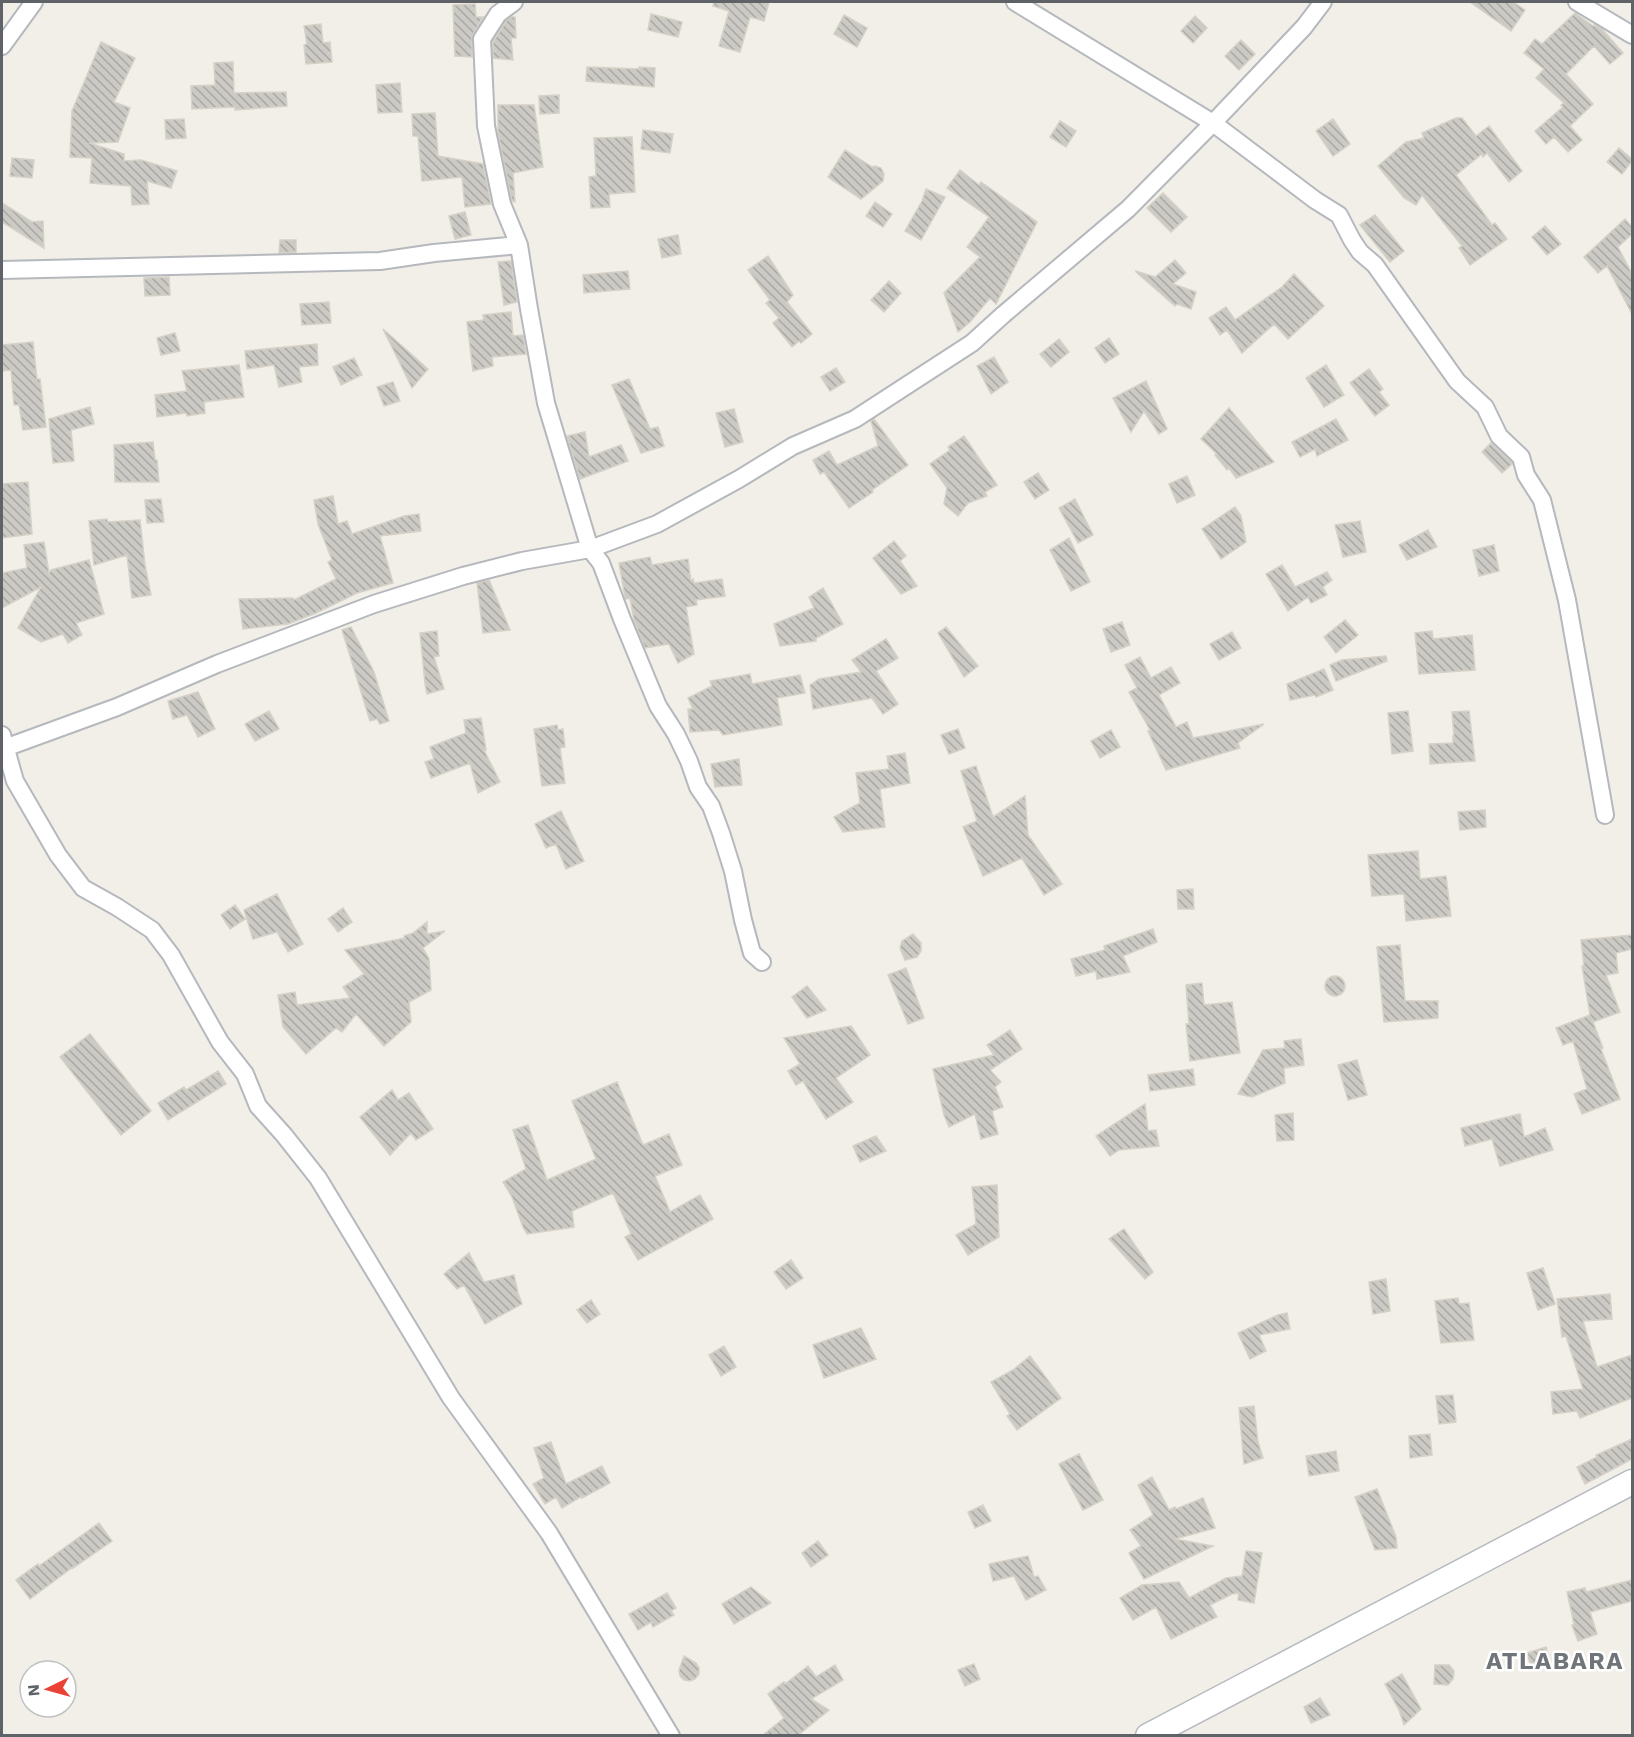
<svg xmlns="http://www.w3.org/2000/svg" width="1634" height="1737" viewBox="0 0 1634 1737" font-family="'Work Sans',sans-serif">
<defs>
<pattern id="building-back-hatch" width="6" height="6" patternUnits="userSpaceOnUse" patternTransform="scale(1.5)"><rect width="6" height="6" fill="#cccac5"/><path d="M-1 5l2 2M0 0l6 6M5-1l2 2" fill="none" stroke="#a9a8a4"/></pattern>
</defs>
<rect width="100%" height="100%" fill="#f1efe8"/>
<path fill="url(#building-back-hatch)" stroke="#d6d1c6" stroke-width="1.5" d="M 714,2 L 769,2 L 764,21 L 750,17 L 740,52 L 719,46 L 729,11 L 713,6 Z
M 1470,2 L 1513,2 L 1525,10 L 1511,31 Z
M 475,4 L 476,17 L 483,17 L 473,34 L 472,39 L 472,57 L 455,56 L 453,5 Z
M 1575,13 L 1593,26 L 1594,25 L 1602,29 L 1623,53 L 1610,64 L 1594,46 L 1566,74 L 1593,104 L 1570,126 L 1582,140 L 1568,152 L 1554,137 L 1546,144 L 1535,131 L 1563,107 L 1561,105 L 1564,103 L 1536,78 L 1544,69 L 1524,53 L 1535,39 L 1542,44 Z
M 651,14 L 682,22 L 678,37 L 648,30 Z
M 844,15 L 867,28 L 857,47 L 834,34 Z
M 1195,16 L 1207,28 L 1193,43 L 1181,31 Z
M 511,17 L 515,17 L 516,38 L 511,38 L 513,60 L 493,58 L 493,42 L 506,21 Z
M 321,24 L 323,43 L 330,42 L 332,62 L 306,64 L 304,45 L 307,44 L 304,26 Z
M 1241,40 L 1255,54 L 1239,70 L 1225,56 Z
M 101,42 L 135,58 L 114,102 L 130,108 L 118,142 L 89,143 L 124,154 L 124,161 L 141,160 L 177,171 L 171,188 L 147,181 L 149,204 L 132,205 L 131,186 L 90,183 L 92,158 L 70,157 L 72,111 Z
M 233,62 L 234,93 L 286,92 L 287,106 L 235,110 L 235,107 L 192,109 L 191,86 L 215,85 L 214,63 Z
M 587,67 L 639,69 L 639,67 L 655,68 L 654,87 L 586,81 Z
M 400,83 L 402,112 L 378,113 L 376,85 Z
M 559,95 L 559,113 L 540,114 L 539,96 Z
M 498,105 L 534,105 L 543,167 L 513,173 L 515,202 L 512,201 L 498,133 Z
M 435,113 L 438,156 L 483,164 L 491,204 L 465,207 L 462,177 L 422,181 L 418,136 L 413,136 L 412,114 Z
M 1456,118 L 1462,118 L 1476,136 L 1489,126 L 1522,171 L 1509,182 L 1487,153 L 1483,157 L 1482,154 L 1456,175 L 1492,225 L 1495,223 L 1507,239 L 1470,265 L 1459,248 L 1462,246 L 1422,195 L 1416,205 L 1404,198 L 1378,166 L 1406,142 L 1424,138 L 1422,133 Z
M 184,119 L 186,138 L 166,139 L 165,120 Z
M 1333,119 L 1350,144 L 1333,156 L 1316,131 Z
M 1060,121 L 1076,131 L 1066,147 L 1050,137 Z
M 643,130 L 673,134 L 670,153 L 641,149 Z
M 632,137 L 635,192 L 609,194 L 610,207 L 591,208 L 589,177 L 596,176 L 594,138 Z
M 1619,148 L 1632,159 L 1632,161 L 1622,174 L 1607,162 Z
M 845,150 L 872,167 L 875,166 L 881,168 L 884,174 L 883,181 L 861,199 L 828,177 Z
M 12,158 L 34,160 L 32,178 L 10,176 Z
M 960,170 L 979,185 L 981,182 L 1037,222 L 996,304 L 990,298 L 970,322 L 958,332 L 944,293 L 980,257 L 967,247 L 989,217 L 947,188 Z
M 926,189 L 945,197 L 921,240 L 905,231 L 922,201 Z
M 1163,193 L 1187,217 L 1171,232 L 1147,208 Z
M 875,202 L 892,214 L 883,227 L 866,216 Z
M 2,203 L 32,222 L 43,221 L 44,248 L 2,222 Z
M 465,212 L 471,235 L 455,239 L 449,216 Z
M 1375,215 L 1404,251 L 1390,262 L 1360,225 Z
M 1625,219 L 1632,227 L 1632,234 L 1618,247 L 1632,274 L 1632,314 L 1607,266 L 1598,273 L 1584,257 Z
M 1545,226 L 1561,244 L 1547,255 L 1532,237 Z
M 678,235 L 681,254 L 662,258 L 658,239 Z
M 280,240 L 296,240 L 296,252 L 279,253 Z
M 768,256 L 793,295 L 787,302 L 812,334 L 801,343 L 799,341 L 792,347 L 773,323 L 779,318 L 766,303 L 770,300 L 748,270 Z
M 1175,260 L 1186,273 L 1173,284 L 1196,292 L 1191,309 L 1177,304 L 1175,306 L 1136,272 L 1136,271 L 1155,277 Z
M 511,261 L 517,302 L 504,305 L 498,262 Z
M 628,271 L 630,289 L 584,293 L 583,275 Z
M 1294,274 L 1324,306 L 1288,339 L 1274,324 L 1242,353 L 1227,330 L 1220,335 L 1209,318 L 1226,307 L 1235,320 L 1282,287 Z
M 169,277 L 170,295 L 145,296 L 144,278 Z
M 889,281 L 901,293 L 884,312 L 871,300 Z
M 329,302 L 331,323 L 302,325 L 300,304 Z
M 511,312 L 513,336 L 523,335 L 526,354 L 492,357 L 493,366 L 473,371 L 467,322 L 484,320 L 483,315 Z
M 383,329 L 428,369 L 412,388 Z
M 175,333 L 180,351 L 161,355 L 157,338 Z
M 1109,338 L 1119,354 L 1105,363 L 1095,348 Z
M 1059,339 L 1069,352 L 1051,367 L 1040,354 Z
M 33,342 L 37,379 L 40,379 L 46,427 L 23,430 L 19,405 L 14,405 L 11,370 L 2,371 L 2,345 Z
M 317,344 L 318,365 L 299,367 L 302,382 L 279,387 L 274,365 L 247,369 L 245,351 Z
M 994,357 L 1008,382 L 991,394 L 977,366 Z
M 354,358 L 362,375 L 341,385 L 333,367 Z
M 239,365 L 244,397 L 204,402 L 205,413 L 187,416 L 186,413 L 157,417 L 155,395 L 187,391 L 182,371 Z
M 1326,365 L 1344,395 L 1324,407 L 1306,378 Z
M 836,368 L 845,382 L 830,391 L 821,377 Z
M 1369,369 L 1383,389 L 1379,392 L 1389,405 L 1375,416 L 1350,383 Z
M 629,379 L 650,429 L 658,427 L 664,446 L 641,453 L 612,385 Z
M 1146,381 L 1167,429 L 1159,434 L 1144,411 L 1131,432 L 1113,398 Z
M 393,382 L 400,401 L 384,406 L 377,387 Z
M 90,407 L 94,424 L 71,430 L 74,461 L 53,463 L 49,419 Z
M 1229,408 L 1274,462 L 1236,478 L 1229,468 L 1227,470 L 1215,455 L 1217,454 L 1201,439 Z
M 734,409 L 743,442 L 725,447 L 716,413 Z
M 874,419 L 908,465 L 872,490 L 873,492 L 849,508 L 824,472 L 820,474 L 813,460 L 829,451 L 837,465 L 878,446 L 871,421 Z
M 1336,419 L 1348,440 L 1317,456 L 1315,449 L 1300,457 L 1292,442 Z
M 585,432 L 589,457 L 621,445 L 628,461 L 580,479 L 567,436 Z
M 964,436 L 997,485 L 985,492 L 987,496 L 968,503 L 958,516 L 944,504 L 947,488 L 930,464 L 950,450 L 948,447 Z
M 153,442 L 155,460 L 157,460 L 159,482 L 115,482 L 114,445 Z
M 1491,443 L 1512,463 L 1512,464 L 1502,473 L 1482,452 Z
M 1038,473 L 1049,490 L 1035,499 L 1024,482 Z
M 1187,476 L 1195,495 L 1177,503 L 1169,484 Z
M 28,482 L 32,534 L 2,538 L 2,484 Z
M 333,496 L 338,524 L 347,521 L 352,534 L 404,516 L 419,514 L 421,531 L 380,536 L 393,583 L 357,593 L 316,613 L 288,624 L 243,629 L 239,599 L 293,598 L 294,600 L 336,579 L 328,562 L 332,560 L 318,524 L 314,500 Z
M 161,499 L 164,522 L 147,523 L 145,500 Z
M 1075,499 L 1093,535 L 1078,543 L 1059,508 Z
M 1235,507 L 1241,516 L 1246,542 L 1221,559 L 1202,529 Z
M 107,519 L 108,522 L 140,520 L 145,565 L 151,595 L 132,598 L 127,555 L 94,565 L 89,521 Z
M 1360,521 L 1366,552 L 1343,557 L 1335,525 Z
M 1428,530 L 1437,547 L 1407,560 L 1399,545 Z
M 1069,538 L 1090,582 L 1071,591 L 1050,550 Z
M 894,541 L 906,556 L 900,561 L 917,586 L 901,594 L 873,558 Z
M 44,542 L 49,573 L 51,570 L 89,560 L 104,614 L 76,623 L 82,635 L 68,643 L 63,634 L 41,642 L 18,628 L 41,587 L 2,608 L 2,573 L 27,568 L 24,545 Z
M 1494,545 L 1499,571 L 1479,576 L 1473,550 Z
M 650,557 L 652,565 L 688,559 L 691,581 L 693,579 L 694,583 L 722,579 L 725,596 L 696,600 L 697,605 L 686,607 L 694,654 L 678,663 L 669,644 L 645,648 L 634,620 L 630,598 L 626,599 L 625,597 L 619,563 Z
M 1282,565 L 1295,587 L 1327,572 L 1332,580 L 1323,587 L 1327,595 L 1311,603 L 1308,597 L 1288,611 L 1266,574 Z
M 489,580 L 510,630 L 483,633 L 477,583 Z
M 823,588 L 843,624 L 816,638 L 816,641 L 780,646 L 774,624 L 814,608 L 809,597 Z
M 1345,620 L 1358,635 L 1336,653 L 1324,637 Z
M 1122,622 L 1130,645 L 1111,652 L 1103,629 Z
M 351,627 L 374,672 L 389,721 L 380,724 L 377,719 L 370,721 L 342,630 Z
M 946,627 L 978,666 L 964,677 L 938,633 Z
M 437,631 L 439,656 L 434,657 L 444,689 L 427,694 L 425,684 L 420,633 Z
M 1432,631 L 1433,639 L 1472,635 L 1475,670 L 1419,674 L 1415,633 Z
M 1232,632 L 1241,648 L 1219,660 L 1210,644 Z
M 886,639 L 898,658 L 876,671 L 898,704 L 883,714 L 872,698 L 813,709 L 810,685 L 819,679 L 861,672 L 852,660 Z
M 1386,656 L 1387,661 L 1336,681 L 1330,665 L 1342,660 Z
M 1140,657 L 1151,678 L 1171,667 L 1180,683 L 1159,695 L 1176,727 L 1187,722 L 1193,738 L 1264,724 L 1238,743 L 1240,748 L 1166,770 L 1148,731 L 1150,730 L 1129,692 L 1137,688 L 1125,665 Z
M 1324,669 L 1333,690 L 1316,697 L 1315,695 L 1290,700 L 1287,684 Z
M 750,674 L 752,684 L 800,675 L 805,693 L 777,698 L 782,725 L 723,735 L 719,730 L 690,732 L 688,709 L 693,709 L 688,698 L 712,686 L 710,681 Z
M 198,692 L 215,729 L 198,737 L 187,715 L 173,719 L 168,701 Z
M 269,711 L 279,729 L 255,741 L 245,724 Z
M 1408,711 L 1413,751 L 1392,754 L 1388,713 Z
M 1469,711 L 1475,761 L 1430,764 L 1429,744 L 1453,743 L 1453,736 L 1454,736 L 1452,712 Z
M 481,718 L 486,750 L 484,750 L 500,782 L 478,793 L 470,763 L 431,778 L 425,762 L 434,759 L 430,747 L 466,733 L 464,720 Z
M 557,725 L 558,730 L 563,729 L 565,747 L 560,748 L 565,783 L 542,786 L 534,729 Z
M 958,729 L 965,748 L 949,754 L 941,735 Z
M 1111,730 L 1120,747 L 1100,758 L 1091,741 Z
M 905,753 L 910,783 L 880,789 L 885,827 L 843,832 L 834,817 L 860,803 L 856,773 L 889,769 L 887,756 Z
M 739,759 L 742,785 L 715,787 L 711,764 Z
M 976,766 L 993,817 L 1025,796 L 1028,835 L 1062,884 L 1044,895 L 1022,858 L 983,876 L 963,827 L 977,821 L 961,771 Z
M 1485,810 L 1486,827 L 1460,830 L 1458,812 Z
M 561,811 L 584,861 L 566,869 L 556,844 L 546,848 L 535,824 Z
M 1418,851 L 1420,879 L 1446,876 L 1451,916 L 1406,921 L 1404,894 L 1372,896 L 1368,855 Z
M 1193,889 L 1194,909 L 1178,909 L 1177,890 Z
M 277,894 L 303,944 L 288,952 L 277,932 L 253,939 L 244,910 Z
M 235,905 L 245,919 L 230,929 L 221,915 Z
M 343,908 L 352,922 L 338,932 L 328,919 Z
M 427,922 L 427,934 L 445,931 L 423,948 L 429,959 L 431,990 L 409,1002 L 411,1022 L 384,1046 L 356,1014 L 342,1032 L 336,1028 L 306,1054 L 283,1027 L 278,995 L 295,992 L 297,1005 L 350,998 L 343,987 L 364,974 L 345,950 L 405,938 L 404,936 L 413,933 Z
M 1153,929 L 1157,942 L 1123,956 L 1130,972 L 1097,979 L 1096,971 L 1076,976 L 1071,959 L 1105,950 L 1104,946 Z
M 913,934 L 921,943 L 921,951 L 917,957 L 905,960 L 900,948 L 902,941 Z
M 1632,935 L 1632,949 L 1616,953 L 1618,973 L 1606,975 L 1620,1012 L 1593,1022 L 1603,1048 L 1601,1049 L 1620,1099 L 1582,1114 L 1574,1094 L 1587,1089 L 1573,1041 L 1563,1045 L 1556,1028 L 1590,1015 L 1582,966 L 1584,966 L 1581,940 Z
M 1400,945 L 1405,1001 L 1438,1001 L 1438,1018 L 1384,1022 L 1377,947 Z
M 906,968 L 924,1018 L 908,1024 L 888,975 Z
M1325 986a10 10 0 1 1 20 0a10 10 0 1 1-20 0Z
M 1202,983 L 1204,1005 L 1232,1002 L 1240,1053 L 1190,1061 L 1186,1024 L 1189,1024 L 1186,985 Z
M 807,986 L 826,1010 L 807,1018 L 792,997 Z
M 851,1026 L 870,1055 L 836,1078 L 853,1102 L 826,1119 L 803,1081 L 796,1085 L 788,1071 L 800,1064 L 784,1038 Z
M 1010,1030 L 1022,1049 L 990,1070 L 1001,1082 L 995,1087 L 1003,1107 L 992,1111 L 998,1134 L 981,1139 L 975,1114 L 949,1127 L 944,1115 L 933,1069 L 994,1055 L 987,1045 Z
M 90,1034 L 151,1111 L 121,1135 L 60,1057 Z
M 1301,1039 L 1304,1065 L 1284,1068 L 1285,1083 L 1252,1097 L 1238,1094 L 1263,1050 L 1285,1048 L 1284,1041 Z
M 1357,1060 L 1367,1095 L 1348,1100 L 1338,1065 Z
M 1193,1069 L 1195,1085 L 1150,1091 L 1148,1075 Z
M 218,1071 L 226,1084 L 168,1120 L 158,1103 L 184,1087 L 186,1090 Z
M 617,1082 L 643,1145 L 669,1134 L 682,1165 L 655,1176 L 670,1212 L 700,1195 L 713,1219 L 638,1260 L 625,1237 L 631,1234 L 613,1193 L 572,1211 L 574,1227 L 527,1234 L 523,1227 L 512,1197 L 503,1182 L 526,1169 L 513,1130 L 528,1125 L 547,1180 L 596,1159 L 572,1101 Z
M 392,1090 L 398,1100 L 409,1093 L 433,1129 L 416,1140 L 411,1133 L 390,1155 L 360,1117 Z
M 1145,1104 L 1148,1131 L 1156,1130 L 1159,1146 L 1119,1150 L 1110,1156 L 1096,1136 Z
M 1293,1113 L 1294,1140 L 1277,1141 L 1275,1115 Z
M 1520,1114 L 1524,1137 L 1545,1128 L 1553,1150 L 1500,1166 L 1492,1139 L 1465,1146 L 1461,1128 Z
M 876,1136 L 886,1151 L 860,1162 L 853,1146 Z
M 997,1185 L 999,1237 L 968,1255 L 956,1235 L 976,1224 L 972,1187 Z
M 1124,1229 L 1153,1272 L 1145,1279 L 1109,1239 Z
M 469,1253 L 484,1282 L 514,1275 L 518,1293 L 522,1304 L 485,1324 L 464,1285 L 457,1289 L 444,1274 Z
M 791,1260 L 803,1278 L 786,1289 L 774,1272 Z
M 1543,1268 L 1555,1304 L 1538,1310 L 1527,1273 Z
M 1386,1279 L 1390,1311 L 1373,1314 L 1369,1282 Z
M 1610,1294 L 1612,1319 L 1583,1321 L 1597,1367 L 1632,1355 L 1632,1398 L 1580,1418 L 1577,1411 L 1553,1414 L 1551,1392 L 1583,1389 L 1566,1336 L 1562,1337 L 1557,1299 Z
M 1458,1298 L 1459,1304 L 1469,1303 L 1474,1340 L 1441,1343 L 1435,1301 Z
M 591,1300 L 600,1314 L 587,1323 L 577,1310 Z
M 1287,1313 L 1290,1329 L 1259,1335 L 1266,1351 L 1250,1359 L 1238,1333 L 1278,1315 Z
M 861,1328 L 876,1359 L 824,1378 L 813,1345 Z
M 724,1346 L 736,1367 L 721,1376 L 709,1355 Z
M 1030,1356 L 1061,1398 L 1017,1430 L 1007,1416 L 1010,1414 L 991,1382 L 1013,1370 Z
M 1453,1395 L 1456,1422 L 1439,1424 L 1436,1396 Z
M 1254,1406 L 1258,1442 L 1263,1458 L 1244,1464 L 1239,1408 Z
M 1430,1434 L 1432,1455 L 1410,1458 L 1409,1436 Z
M 1632,1439 L 1632,1459 L 1585,1484 L 1577,1467 L 1597,1457 L 1596,1455 Z
M 551,1442 L 566,1484 L 602,1466 L 610,1483 L 582,1498 L 582,1496 L 562,1508 L 556,1497 L 545,1504 L 533,1484 L 544,1478 L 534,1448 Z
M 1336,1451 L 1339,1471 L 1309,1476 L 1306,1456 Z
M 1079,1454 L 1103,1500 L 1083,1510 L 1059,1464 Z
M 1152,1477 L 1169,1510 L 1175,1507 L 1176,1509 L 1203,1498 L 1215,1528 L 1175,1539 L 1213,1546 L 1144,1579 L 1129,1553 L 1141,1546 L 1130,1530 L 1153,1515 L 1138,1485 Z
M 1377,1489 L 1396,1537 L 1397,1548 L 1375,1550 L 1355,1497 Z
M 983,1505 L 991,1521 L 975,1528 L 968,1512 Z
M 99,1523 L 112,1541 L 73,1568 L 73,1567 L 30,1599 L 16,1580 L 38,1564 L 39,1566 Z
M 818,1541 L 828,1555 L 811,1567 L 802,1553 Z
M 1246,1551 L 1262,1553 L 1254,1603 L 1238,1600 L 1239,1593 L 1232,1594 L 1210,1605 L 1217,1617 L 1171,1639 L 1156,1607 L 1133,1620 L 1120,1598 L 1142,1585 L 1179,1582 L 1189,1598 L 1226,1578 L 1242,1576 Z
M 1028,1556 L 1034,1577 L 1038,1576 L 1046,1590 L 1026,1600 L 1014,1576 L 993,1581 L 989,1564 Z
M 1632,1580 L 1632,1601 L 1590,1612 L 1597,1634 L 1578,1641 L 1572,1625 L 1574,1624 L 1567,1592 L 1585,1588 L 1586,1592 Z
M 751,1587 L 771,1603 L 734,1624 L 722,1604 Z
M 667,1593 L 676,1608 L 671,1611 L 674,1615 L 653,1627 L 651,1622 L 638,1630 L 629,1614 Z
M 1546,1647 L 1551,1663 L 1532,1669 L 1527,1653 Z
M 684,1656 L 696,1663 L 699,1668 L 699,1674 L 695,1679 L 690,1681 L 684,1680 L 680,1676 L 679,1670 Z
M 974,1664 L 980,1679 L 965,1686 L 958,1670 Z
M 835,1665 L 843,1680 L 811,1699 L 829,1710 L 797,1736 L 762,1736 L 784,1718 L 768,1694 L 784,1682 L 785,1684 L 808,1666 L 816,1677 Z
M 1435,1665 L 1449,1665 L 1454,1671 L 1453,1679 L 1448,1685 L 1434,1684 Z
M 1402,1674 L 1421,1709 L 1404,1725 L 1399,1710 L 1385,1684 Z
M 1320,1698 L 1330,1715 L 1311,1723 L 1304,1707 Z"/>
<g fill="none" stroke-linecap="round" stroke-linejoin="round">
<g stroke="#b5b8bc" stroke-width="20">
<path id="street" d="M 514,2 L 498,14 L 482,39 L 486,126 L 502,204 L 519,245 L 529,309 L 546,403 L 590,549 L 601,563 L 622,619 L 658,706 L 676,734 L 689,761 L 698,787 L 711,806 L 721,833 L 733,871 L 743,920 L 752,953 L 762,962
M 1015,2 L 1213,123 L 1315,200 L 1339,215 L 1352,240 L 1360,252 L 1375,265 L 1457,381 L 1485,407 L 1499,436 L 1521,457 L 1526,475 L 1542,500 L 1567,600 L 1605,815
M 1577,2 L 1632,35
M 2,46 L 34,2
M 2,270 L 380,261 L 434,253 L 519,245
M 2,735 L 15,781 L 58,855 L 83,888 L 117,907 L 152,930 L 171,955 L 220,1042 L 245,1074 L 258,1106 L 284,1135 L 318,1178 L 451,1398 L 549,1533 L 671,1736
M 2,749 L 117,707 L 217,664 L 374,604 L 463,576 L 522,561 L 590,549 L 657,524 L 739,479 L 793,446 L 855,419 L 972,343 L 1004,314 L 1128,209 L 1213,123 L 1304,27 L 1323,2"/>
</g>
<g stroke="#b6babf" stroke-width="27">
<path id="secondary" d="M 1148,1736 L 1632,1482"/>
</g>
<use href="#street" stroke="#fff" stroke-width="16"/>
<use href="#secondary" stroke="#fff" stroke-width="24"/>
</g>
<g text-anchor="middle" stroke-width="5" stroke-linejoin="round" paint-order="stroke">
<g font-size="24" font-weight="bold" letter-spacing="1.5" fill="#70757a" stroke="#fff">
<text x="1555" y="1669">ATLABARA</text>
</g>
</g>
<rect width="1634" height="1737" fill="none" stroke="#5f6368" stroke-width="6"/>
<g transform="translate(48 1689) rotate(265)"><circle r="28" fill="#ffffff" stroke="#bfc1c3" stroke-width="1.5"/>
<path d="M0-4.5L10 22L0 15L-10 22Z" fill="#ea4335"/>
<text y="-9" font-size="16" font-weight="bold" text-anchor="middle" fill="#5f6368">N</text>
</g>
</svg>
